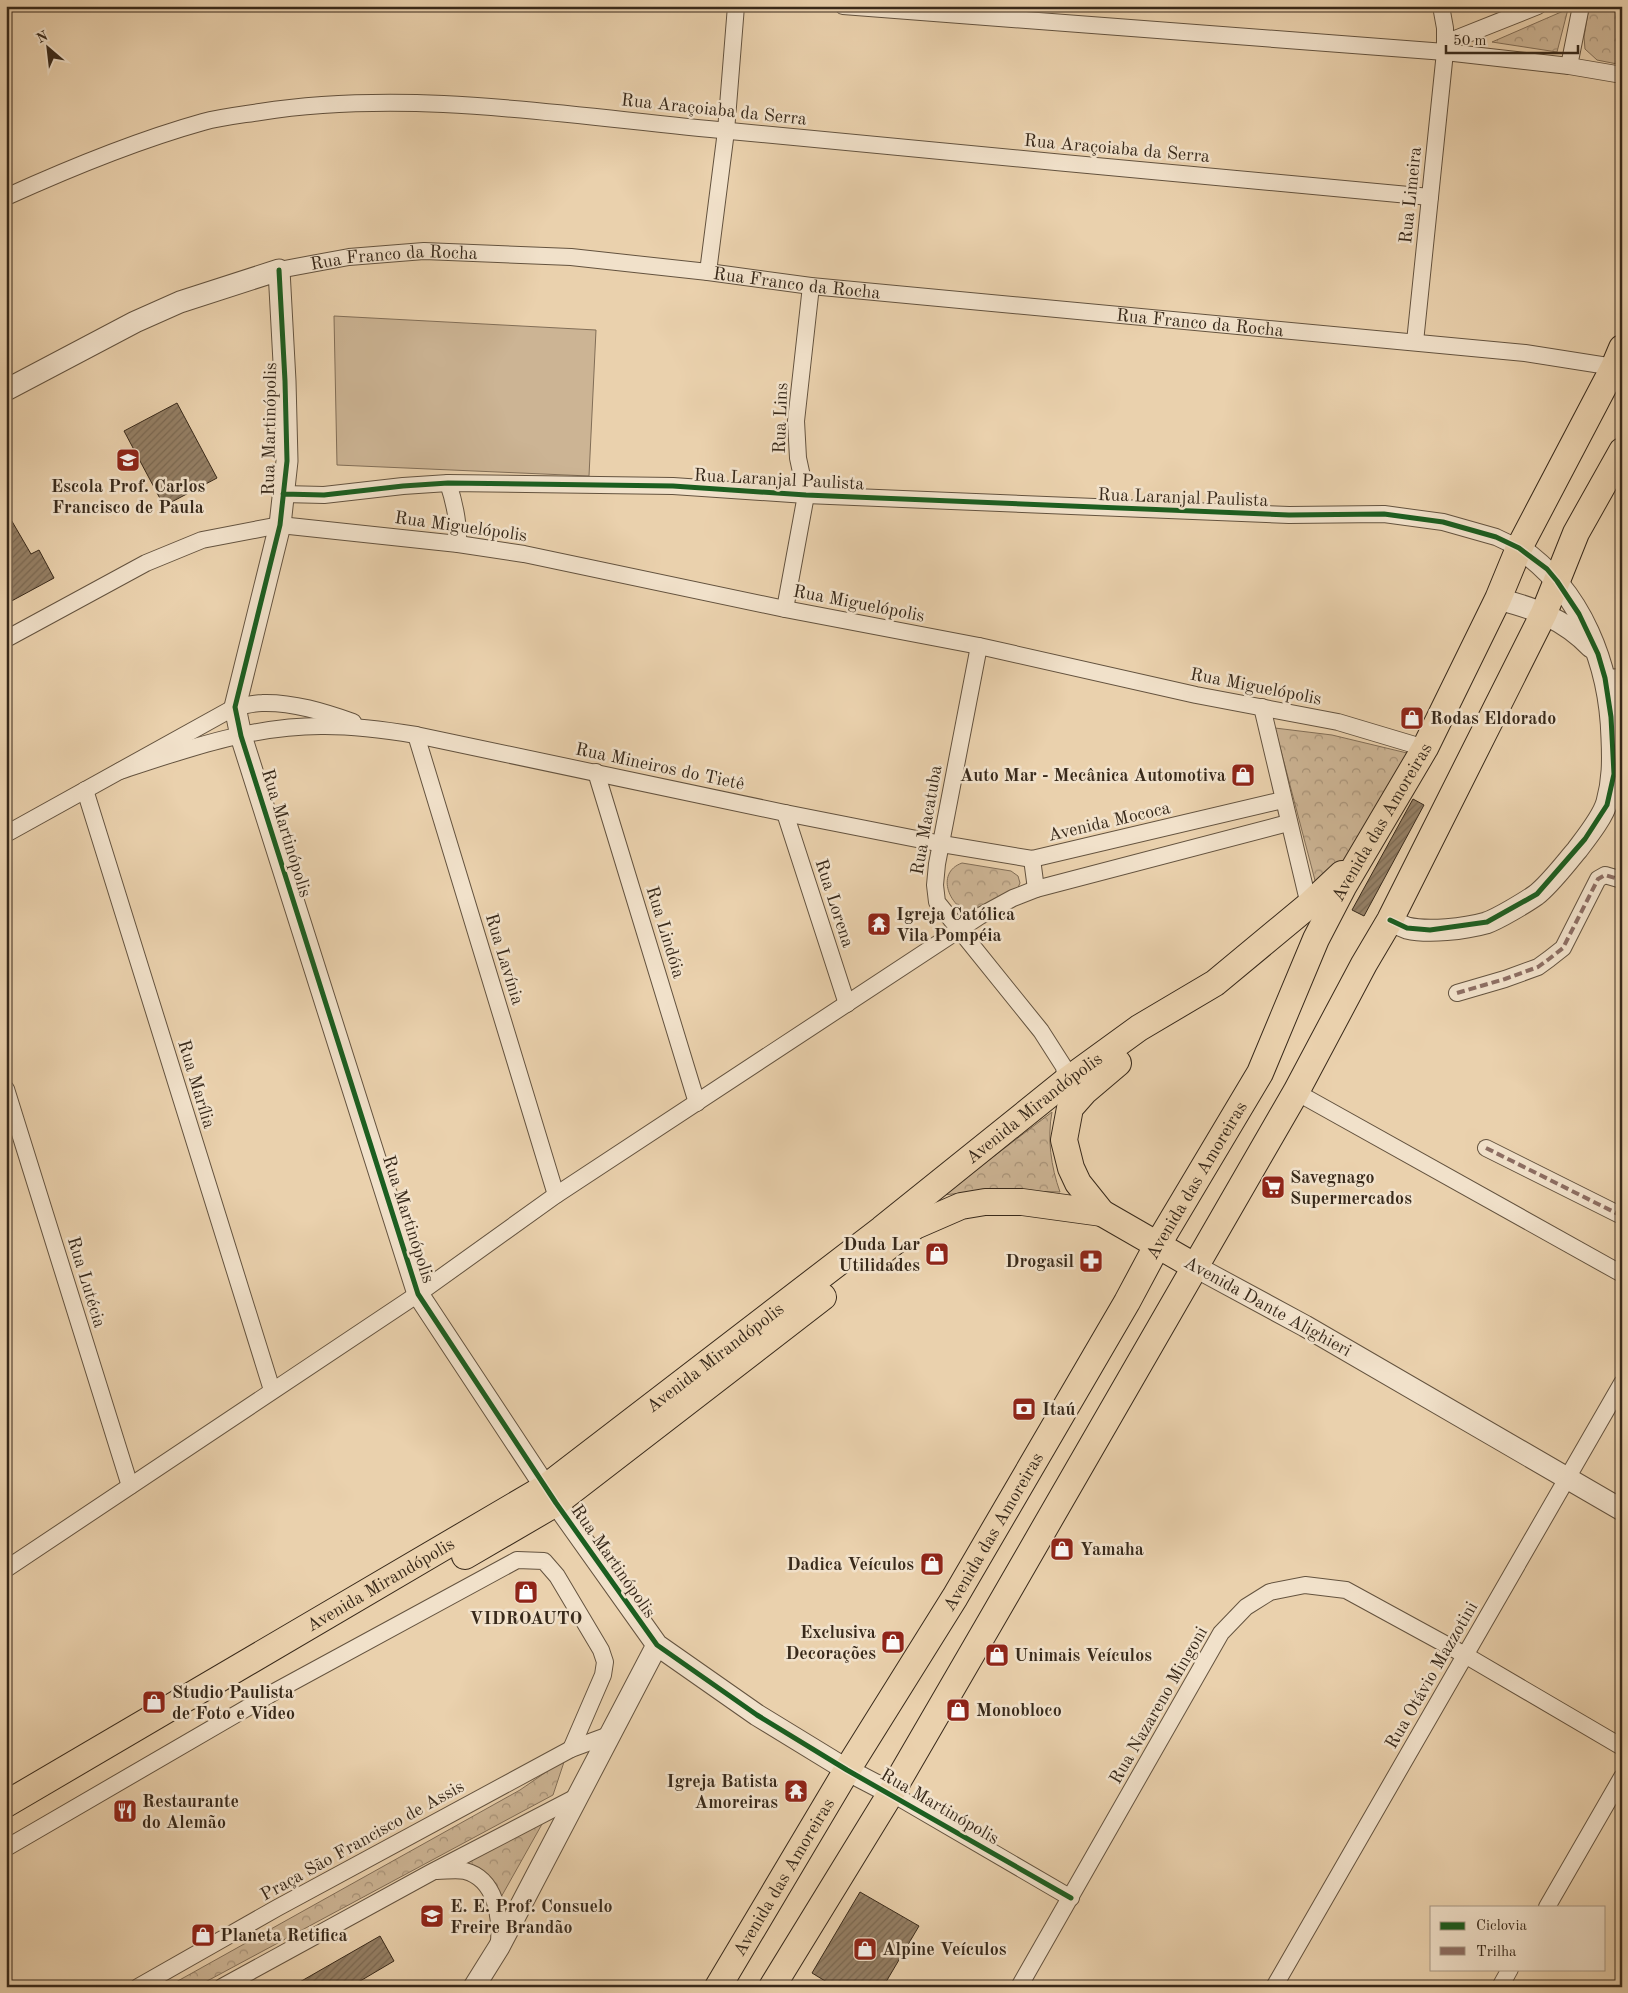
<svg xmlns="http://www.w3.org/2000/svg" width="1628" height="1993" viewBox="0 0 1628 1993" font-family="'Old Standard TT',serif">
<defs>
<pattern id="forest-crowns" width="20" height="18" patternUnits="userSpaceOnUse" patternTransform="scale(1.25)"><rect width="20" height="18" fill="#ccb494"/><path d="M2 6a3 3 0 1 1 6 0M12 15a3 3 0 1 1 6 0" fill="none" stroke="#a79278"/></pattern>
<pattern id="building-hatch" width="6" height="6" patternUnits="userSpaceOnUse" patternTransform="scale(1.25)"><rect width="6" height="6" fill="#958066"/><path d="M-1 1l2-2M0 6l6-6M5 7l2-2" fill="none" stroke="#7b6953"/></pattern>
</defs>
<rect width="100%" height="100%" fill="#ead1ad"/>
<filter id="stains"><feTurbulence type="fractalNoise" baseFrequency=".004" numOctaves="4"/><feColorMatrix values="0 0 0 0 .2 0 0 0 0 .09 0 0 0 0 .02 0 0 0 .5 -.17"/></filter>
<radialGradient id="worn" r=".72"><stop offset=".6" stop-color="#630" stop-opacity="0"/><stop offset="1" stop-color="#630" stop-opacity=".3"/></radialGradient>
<path fill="url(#forest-crowns)" stroke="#826e57" d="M 1589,6 L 1622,6 L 1622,65 L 1597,60 L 1585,49 L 1584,37 Z
M 1568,9 L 1557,52 L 1492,42 Z
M 1275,728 L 1332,735 L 1407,753 L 1413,758 L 1375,829 L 1317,888 Z
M 962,863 L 1011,871 L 1018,876 L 1020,883 L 1017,890 L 994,899 L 974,914 C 950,910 934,873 962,863 Z
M 1052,1112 C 1047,1138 1051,1167 1060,1192 L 989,1190 L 943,1195 Z
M 565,1759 L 553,1795 L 196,1987 L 167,1987 L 520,1790 Z
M 546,1817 L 500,1899 C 490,1879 486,1864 462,1864 Z"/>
<path fill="#ccb494" stroke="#826e57" d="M 334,316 L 596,330 L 589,476 L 337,465 Z"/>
<path fill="url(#building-hatch)" stroke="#38291a" d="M 177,403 L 217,478 L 164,506 L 124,431 Z
M 6,511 L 31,554 L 39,550 L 54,578 L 6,604 Z
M 1413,799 L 1424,805 L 1364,916 L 1352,910 Z
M 860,1892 L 919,1926 L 883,1987 L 835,1987 L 812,1973 Z
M 380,1936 L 394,1961 L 350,1987 L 291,1987 Z"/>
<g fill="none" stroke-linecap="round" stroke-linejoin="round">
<g stroke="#64533f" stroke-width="18">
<g id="minor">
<path d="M 843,6 L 1445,52 L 1569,66 L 1622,75"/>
<path d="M 1445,43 L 1538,6"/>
<path d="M 1569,66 L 1581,6"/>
<path d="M 6,197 C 70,168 135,141 203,122 C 221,117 241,115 260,112 C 416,88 574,117 730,131 C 963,154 1197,175 1430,197"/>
<path id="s1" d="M 279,270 L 349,257 L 424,251 L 571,257 L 708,272 L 811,286 L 1525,353 L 1614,367"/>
<path d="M 708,272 L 726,131 L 736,6"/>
<path d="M 1415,342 L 1445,52 L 1445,28 L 1441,6"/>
<path d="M 448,483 C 455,504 459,522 458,544"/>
<path d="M 283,494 L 324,495 L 403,486 L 448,483 L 673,486 L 806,495 L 1289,515 L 1384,514 L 1443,522 L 1496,537 L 1519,548"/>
<path d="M 785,609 L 806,495 L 798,458 L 796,421 L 811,286"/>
<path d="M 6,639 L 146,563 L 202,540 L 280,525 L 458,544 L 524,554 L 785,609 L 979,646 L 1196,695 L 1338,722 L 1425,748"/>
<path d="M 979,646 L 937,864 L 935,885 L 937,902 L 1041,1031 L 1064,1067 L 1067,1089"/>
<path d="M 1605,678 L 1622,677"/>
<path d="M 1262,707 L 1309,905"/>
<path d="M 416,735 L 556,1195"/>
<path d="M 120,771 C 186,749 254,725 325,726 C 356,726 386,730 416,735 L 785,813 L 942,844 L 1032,859 L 1283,800"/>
<path d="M 596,772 L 697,1103"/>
<path d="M 85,790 L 272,1390"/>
<path d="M 785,813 L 847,1004"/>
<path d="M 6,834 L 235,707 C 244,706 253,703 262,703 C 293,702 324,712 353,722"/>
<path d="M 1032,859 L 1036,889"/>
<path d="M 1457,993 L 1505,979 L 1538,967 L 1549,959 L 1563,948 L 1598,879 L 1605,875 L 1622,880"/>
<path d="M 6,1089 L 130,1486"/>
<path d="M 1296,1092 L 1622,1274"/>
<path d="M 1486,1148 L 1622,1216"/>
<path d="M 6,1569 L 418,1294 L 556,1195 L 980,916 L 1013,898 L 1036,889 L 1288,823"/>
<path d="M 891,1793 L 1071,1898"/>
<path d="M 6,1848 L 276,1691 L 517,1560 L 544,1561 L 557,1576 L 601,1650 L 605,1662 L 603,1675 L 571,1749"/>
<path d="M 437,1871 C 446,1871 456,1869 465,1871 C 496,1879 501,1917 499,1944"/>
<path d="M 1547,1907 L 1622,1777"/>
<path d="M 138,1987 L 277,1908 L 571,1749 L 609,1735"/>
<path d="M 222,1987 L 432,1872 L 578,1796"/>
<path d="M 1019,1987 L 1221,1633 L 1246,1607 L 1270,1592 L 1305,1585 L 1346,1590 L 1465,1655 L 1622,1747"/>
<path d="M 1274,1987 L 1622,1383"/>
<path d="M 1500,1987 L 1510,1969"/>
</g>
</g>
<g stroke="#64533f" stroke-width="23">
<path id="tertiary" d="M 6,390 L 135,322 L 180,302 L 279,270 L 285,381 L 287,461 L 280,525 L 235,707 L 241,736 L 418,1294 L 556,1503 L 657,1645 L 757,1715 L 847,1770 L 891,1793
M 1498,599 C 1534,608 1564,619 1591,647
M 1390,920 C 1395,923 1401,926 1407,928 C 1428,933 1465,929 1486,923 C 1498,919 1526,902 1536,895 C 1550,884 1565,864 1577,850 C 1586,838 1603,817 1607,802 C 1613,780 1613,761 1612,738 C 1610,665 1582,591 1519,548
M 1194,1266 L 1305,1326 L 1622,1510
M 474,1987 L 499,1947 L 657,1645"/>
</g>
<g stroke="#38291a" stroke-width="28">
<g id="primary">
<path d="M 1118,1063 L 1085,1091 L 1070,1108 L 1064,1140 L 1071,1168 L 1078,1183 L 1102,1213 L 1194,1266"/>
<path d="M 880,1253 L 915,1226 L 961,1206 L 985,1202 L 1022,1202 L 1102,1213"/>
<path d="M 465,1556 L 556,1503 L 823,1297"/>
<path id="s2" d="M 6,1804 L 546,1487 L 882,1229 L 1066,1081 L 1139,1028 L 1215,983 L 1309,905 L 1342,874"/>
<path id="s3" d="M 718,1987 L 847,1770 L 955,1597 L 1127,1302 L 1158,1244 L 1260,1073 L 1316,939 L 1343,887 L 1425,748 L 1498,599 L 1519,548 L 1614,367 L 1622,348"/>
<path d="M 772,1987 L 891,1793 L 992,1619 L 1296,1092 L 1364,964 L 1390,920 L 1544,613 L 1576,533 L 1622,451"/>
</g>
</g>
<use href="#minor" stroke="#f1e1ca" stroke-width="16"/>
<use href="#tertiary" stroke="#f1e1ca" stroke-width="21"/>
<use href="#primary" stroke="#ead1ad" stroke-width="26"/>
<path stroke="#8d6e63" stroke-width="4" stroke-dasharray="8 4" stroke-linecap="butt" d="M 1457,993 L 1505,979 L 1538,967 L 1549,959 L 1563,948 L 1598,879 L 1605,875 L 1622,880
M 1486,1148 L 1622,1216"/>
<g stroke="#f1e1ca" stroke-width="8">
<path id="cycleway" d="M 279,270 L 285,381 L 287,461 L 280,525 L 235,707 L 241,736 L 418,1294 L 556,1503 L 657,1645 L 757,1715 L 847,1770 L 1071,1898
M 283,494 L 324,495 L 403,486 L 448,483 L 673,486 L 806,495 L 1289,515 L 1384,514 L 1443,522 L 1496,537 L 1519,548 L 1547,569 L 1557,581 L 1579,614 L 1598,654 L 1605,678 L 1611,717 L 1614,774 L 1607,805 L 1585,839 L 1537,894 L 1487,922 L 1430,930 L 1407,928 L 1390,920"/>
</g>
<use href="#cycleway" stroke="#1b5e20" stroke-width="5"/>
</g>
<defs>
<g id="school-square" transform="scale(1.25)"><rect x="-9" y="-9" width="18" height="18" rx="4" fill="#8f2418" stroke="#f1e1ca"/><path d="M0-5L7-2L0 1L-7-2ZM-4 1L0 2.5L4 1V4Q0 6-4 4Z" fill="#fff"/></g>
<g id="shop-square" transform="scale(1.25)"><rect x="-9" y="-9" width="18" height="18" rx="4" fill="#8f2418" stroke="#f1e1ca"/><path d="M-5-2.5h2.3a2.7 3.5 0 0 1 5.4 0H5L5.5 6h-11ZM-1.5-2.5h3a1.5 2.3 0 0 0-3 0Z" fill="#fff"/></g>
<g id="temple-square" transform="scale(1.25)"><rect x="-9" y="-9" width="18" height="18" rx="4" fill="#8f2418" stroke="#f1e1ca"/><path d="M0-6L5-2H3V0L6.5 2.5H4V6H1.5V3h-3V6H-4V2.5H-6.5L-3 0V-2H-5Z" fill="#fff"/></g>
<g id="supermarket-square" transform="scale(1.25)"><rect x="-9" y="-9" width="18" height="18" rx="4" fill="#8f2418" stroke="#f1e1ca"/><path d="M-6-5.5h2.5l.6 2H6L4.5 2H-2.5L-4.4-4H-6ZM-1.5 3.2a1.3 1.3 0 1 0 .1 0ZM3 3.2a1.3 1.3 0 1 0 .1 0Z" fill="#fff"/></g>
<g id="pharmacy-square" transform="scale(1.25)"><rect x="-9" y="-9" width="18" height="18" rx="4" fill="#8f2418" stroke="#f1e1ca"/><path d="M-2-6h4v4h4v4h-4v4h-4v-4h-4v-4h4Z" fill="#fff"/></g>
<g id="bank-square" transform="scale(1.25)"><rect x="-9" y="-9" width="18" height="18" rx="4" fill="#8f2418" stroke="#f1e1ca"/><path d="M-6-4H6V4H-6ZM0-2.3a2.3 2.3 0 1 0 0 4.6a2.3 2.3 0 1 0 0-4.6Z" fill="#fff"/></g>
<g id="restaurant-square" transform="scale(1.25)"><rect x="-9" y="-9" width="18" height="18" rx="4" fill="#8f2418" stroke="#f1e1ca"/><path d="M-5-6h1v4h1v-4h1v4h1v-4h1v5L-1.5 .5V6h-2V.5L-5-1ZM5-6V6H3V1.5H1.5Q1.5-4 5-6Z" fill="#fff"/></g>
</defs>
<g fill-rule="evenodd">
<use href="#school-square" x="128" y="460"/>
<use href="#shop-square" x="1412" y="718"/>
<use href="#shop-square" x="1243" y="775"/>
<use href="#temple-square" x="879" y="924"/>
<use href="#supermarket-square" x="1273" y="1187"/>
<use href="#shop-square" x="937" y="1254"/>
<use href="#pharmacy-square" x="1091" y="1261"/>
<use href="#bank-square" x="1024" y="1409"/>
<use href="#shop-square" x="1062" y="1549"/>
<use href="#shop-square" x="932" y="1564"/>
<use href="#shop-square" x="526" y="1592"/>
<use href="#shop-square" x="893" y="1642"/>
<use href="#shop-square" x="997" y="1655"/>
<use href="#shop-square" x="154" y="1702"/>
<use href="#shop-square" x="958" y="1710"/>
<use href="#temple-square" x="796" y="1791"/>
<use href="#restaurant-square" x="125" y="1811"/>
<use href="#school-square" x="432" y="1916"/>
<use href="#shop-square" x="203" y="1935"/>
<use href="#shop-square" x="865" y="1949"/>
</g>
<g text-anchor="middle" stroke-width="5" stroke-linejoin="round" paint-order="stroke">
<g font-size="18" fill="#38291a" stroke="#f1e1ca">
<text transform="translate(714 109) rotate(6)" y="6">Rua Araçoiaba da Serra</text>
<text transform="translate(1117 148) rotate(5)" y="6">Rua Araçoiaba da Serra</text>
<text transform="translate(1410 195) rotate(-84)" y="6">Rua Limeira</text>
<text dy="6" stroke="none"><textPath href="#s1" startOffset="116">Rua Franco da Rocha</textPath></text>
<text dy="6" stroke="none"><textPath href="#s1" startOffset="521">Rua Franco da Rocha</textPath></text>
<text dy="6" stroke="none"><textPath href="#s1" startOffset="926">Rua Franco da Rocha</textPath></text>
<text transform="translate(780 418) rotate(-88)" y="6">Rua Lins</text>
<text transform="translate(269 429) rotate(-89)" y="6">Rua Martinópolis</text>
<text transform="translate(779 479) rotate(3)" y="6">Rua Laranjal Paulista</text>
<text transform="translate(1183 497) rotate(2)" y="6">Rua Laranjal Paulista</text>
<text transform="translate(461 526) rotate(8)" y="6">Rua Miguelópolis</text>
<text transform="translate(859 603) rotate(11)" y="6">Rua Miguelópolis</text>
<text transform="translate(1256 686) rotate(11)" y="6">Rua Miguelópolis</text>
<text transform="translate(660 766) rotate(12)" y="6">Rua Mineiros do Tietê</text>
<text transform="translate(926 820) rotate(-80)" y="6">Rua Macatuba</text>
<text transform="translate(1109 821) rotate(-13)" y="6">Avenida Mococa</text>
<text dy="6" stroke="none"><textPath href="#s3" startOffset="1342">Avenida das Amoreiras</textPath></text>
<text transform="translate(287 833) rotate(73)" y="6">Rua Martinópolis</text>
<text transform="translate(835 903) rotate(72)" y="6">Rua Lorena</text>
<text transform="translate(666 932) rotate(73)" y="6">Rua Lindóia</text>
<text transform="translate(505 959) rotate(73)" y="6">Rua Lavínia</text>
<text transform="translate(197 1084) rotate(73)" y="6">Rua Marília</text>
<text dy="6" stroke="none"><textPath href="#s2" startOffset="1244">Avenida Mirandópolis</textPath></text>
<text dy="6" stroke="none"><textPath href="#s3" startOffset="938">Avenida das Amoreiras</textPath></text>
<text transform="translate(409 1219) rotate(72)" y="6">Rua Martinópolis</text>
<text transform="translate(87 1282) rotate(73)" y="6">Rua Lutécia</text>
<text transform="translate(1268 1306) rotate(29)" y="6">Avenida Dante Alighieri</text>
<text dy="6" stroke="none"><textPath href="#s2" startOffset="839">Avenida Mirandópolis</textPath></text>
<text dy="6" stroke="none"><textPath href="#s3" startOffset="532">Avenida das Amoreiras</textPath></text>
<text transform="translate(614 1561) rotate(55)" y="6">Rua Martinópolis</text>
<text dy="6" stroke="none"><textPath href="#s2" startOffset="434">Avenida Mirandópolis</textPath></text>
<text transform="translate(1431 1675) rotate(-60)" y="6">Rua Otávio Mazzotini</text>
<text transform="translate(1158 1705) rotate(-60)" y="6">Rua Nazareno Mingoni</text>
<text transform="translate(940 1806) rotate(30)" y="6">Rua Martinópolis</text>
<text transform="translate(362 1840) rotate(-29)" y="6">Praça São Francisco de Assis</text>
<text dy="6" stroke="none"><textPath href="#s3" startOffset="128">Avenida das Amoreiras</textPath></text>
</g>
<g font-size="18" font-weight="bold" fill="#38291a" stroke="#f1e1ca" text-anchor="start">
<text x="128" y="492" text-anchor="middle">Escola Prof. Carlos<tspan x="128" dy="21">Francisco de Paula</tspan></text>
<text x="1430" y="724">Rodas Eldorado</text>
<text x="1226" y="781" text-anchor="end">Auto Mar - Mecânica Automotiva</text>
<text x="896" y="920">Igreja Católica<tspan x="896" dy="21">Vila Pompéia</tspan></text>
<text x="1290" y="1183">Savegnago<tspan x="1290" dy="21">Supermercados</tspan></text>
<text x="920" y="1250" text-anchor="end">Duda Lar<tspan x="920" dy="21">Utilidades</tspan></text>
<text x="1074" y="1267" text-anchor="end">Drogasil</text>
<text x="1042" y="1415">Itaú</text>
<text x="1080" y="1555">Yamaha</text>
<text x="914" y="1570" text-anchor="end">Dadica Veículos</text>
<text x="526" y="1624" text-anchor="middle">VIDROAUTO</text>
<text x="876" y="1638" text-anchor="end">Exclusiva<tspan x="876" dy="21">Decorações</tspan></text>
<text x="1014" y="1661">Unimais Veículos</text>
<text x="172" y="1698">Studio Paulista<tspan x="172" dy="21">de Foto e Video</tspan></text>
<text x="976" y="1716">Monobloco</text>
<text x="778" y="1787" text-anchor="end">Igreja Batista<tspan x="778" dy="21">Amoreiras</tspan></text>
<text x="142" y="1807">Restaurante<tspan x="142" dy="21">do Alemão</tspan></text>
<text x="450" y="1912">E. E. Prof. Consuelo<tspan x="450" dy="21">Freire Brandão</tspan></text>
<text x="220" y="1941">Planeta Retifica</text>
<text x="882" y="1955">Alpine Veículos</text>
</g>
</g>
<rect width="1628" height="1993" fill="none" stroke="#ead1ad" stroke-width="25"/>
<rect x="8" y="8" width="1613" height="1978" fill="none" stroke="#38291a" stroke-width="2.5"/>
<rect x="12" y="12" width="1603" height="1968" fill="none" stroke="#38291a"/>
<rect x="1430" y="1906" width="175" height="65" fill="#f1e1ca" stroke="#a79784"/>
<rect x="1440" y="1922" width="25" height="8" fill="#1b5e20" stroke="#a79784"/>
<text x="1476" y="1930" font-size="15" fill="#38291a">Ciclovia</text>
<rect x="1440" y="1947" width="25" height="8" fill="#8d6e63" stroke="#a79784"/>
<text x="1476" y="1956" font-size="15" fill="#38291a">Trilha</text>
<g transform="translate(48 48) rotate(332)" stroke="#f1e1ca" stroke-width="4" paint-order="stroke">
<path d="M0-4L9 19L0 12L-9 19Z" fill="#38291a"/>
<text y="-8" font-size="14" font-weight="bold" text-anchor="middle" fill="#38291a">N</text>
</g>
<path d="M1446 45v8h132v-8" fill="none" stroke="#38291a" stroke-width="2.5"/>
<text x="1453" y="45" font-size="15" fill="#38291a" stroke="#f1e1ca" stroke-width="4" paint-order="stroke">50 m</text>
<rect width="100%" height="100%" filter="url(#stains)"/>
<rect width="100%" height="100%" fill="url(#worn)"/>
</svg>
